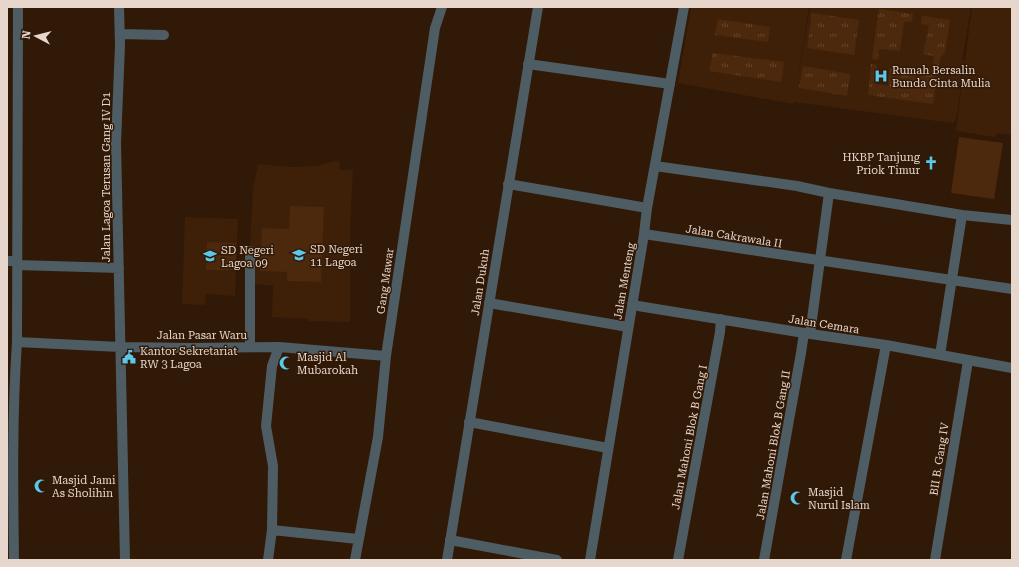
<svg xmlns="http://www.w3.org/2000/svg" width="1019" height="567" viewBox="0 0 1019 567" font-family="'Roboto Serif',serif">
<defs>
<pattern id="grass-tufts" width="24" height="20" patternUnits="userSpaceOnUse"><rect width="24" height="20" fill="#4c280c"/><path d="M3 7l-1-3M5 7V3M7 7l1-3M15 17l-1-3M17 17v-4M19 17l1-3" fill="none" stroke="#66462e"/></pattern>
</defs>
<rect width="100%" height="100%" fill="#311907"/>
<path fill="#3e2009" d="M 691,7 L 809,7 L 795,95 L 810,7 L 971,7 L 962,60 L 965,61 L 956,120 L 952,123 L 794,102 L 793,104 L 678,83 Z
M 972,7 L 1012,7 L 1012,135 L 998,133 L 995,137 L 956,131 Z
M 334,161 L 339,161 L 340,170 L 353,170 L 350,227 L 350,322 L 309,321 L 309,319 L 272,317 L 273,286 L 248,283 L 253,189 L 258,164 L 291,167 L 316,166 Z
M 185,217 L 238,219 L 235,296 L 206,294 L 205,305 L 182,304 Z"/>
<path fill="url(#grass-tufts)" d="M 879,9 L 913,14 L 912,22 L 904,22 L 900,51 L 879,49 L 878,60 L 872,59 Z
M 812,13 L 859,20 L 854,55 L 807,48 Z
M 922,16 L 950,20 L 945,52 L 940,59 L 933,104 L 868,95 L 871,64 L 877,65 L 875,84 L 888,86 L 890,68 L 931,74 L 934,56 L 923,54 L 929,25 L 921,24 Z
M 718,19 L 770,27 L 768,42 L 715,35 Z
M 713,53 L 784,62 L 781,82 L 709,71 Z
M 803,66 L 850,74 L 847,96 L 799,88 Z"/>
<path fill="#4c280c" d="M 959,137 L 1003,143 L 994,199 L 951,193 Z
M 290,206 L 324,207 L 321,282 L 287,281 L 287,272 L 260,271 L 262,228 L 289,229 Z
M 207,242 L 236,243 L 236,270 L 206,270 Z"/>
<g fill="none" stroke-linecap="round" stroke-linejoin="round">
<path stroke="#4d5d63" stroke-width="10" d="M 119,7 L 120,45 L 116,143 L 125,560
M 120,34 L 164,35
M 528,64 L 670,84
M 655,166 L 797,186 L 829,193 L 962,215 L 1012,220
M 508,184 L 647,208
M 644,234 L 1012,289
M 7,261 L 17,261
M 17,265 L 119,268
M 489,303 L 628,327
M 632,305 L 804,333 L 886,345 L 1012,368
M 810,334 L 829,193
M 17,342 L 120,347 L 190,348 L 279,347 L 386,356
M 250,347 L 250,251
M 940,355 L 962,215
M 469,422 L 608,448
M 272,530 L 358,539
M 450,540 L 557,560
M 14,560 C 13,487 12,415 17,342 L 18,7
M 268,560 L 272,530 L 273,466 L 266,426 L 272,366 L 279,347
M 355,560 L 378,437 L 386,356 L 435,28 L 442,7
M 678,560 L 720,332 L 721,319
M 764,560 L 801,353 L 804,333
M 846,560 L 886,345
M 935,560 L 968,361"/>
<path stroke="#4d5d63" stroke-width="10" d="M 447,560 L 538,7
M 590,560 L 644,234 L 647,208 L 684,7"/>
</g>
<defs>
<g id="hospital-bare" transform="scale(1.08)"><path d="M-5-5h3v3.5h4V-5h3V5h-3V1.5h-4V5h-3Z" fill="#5cc7e8" stroke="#311907" stroke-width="2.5" paint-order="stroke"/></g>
<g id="church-bare" transform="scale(1.08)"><path d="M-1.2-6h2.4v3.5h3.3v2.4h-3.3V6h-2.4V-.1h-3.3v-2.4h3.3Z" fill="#5cc7e8" stroke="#311907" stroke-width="2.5" paint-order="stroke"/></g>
<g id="school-bare" transform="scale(1.08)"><path d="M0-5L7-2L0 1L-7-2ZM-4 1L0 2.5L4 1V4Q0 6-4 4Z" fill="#5cc7e8" stroke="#311907" stroke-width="2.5" paint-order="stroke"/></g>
<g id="civic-bare" transform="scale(1.08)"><path d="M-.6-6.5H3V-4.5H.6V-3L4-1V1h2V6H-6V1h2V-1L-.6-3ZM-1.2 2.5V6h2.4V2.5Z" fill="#5cc7e8" stroke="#311907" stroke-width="2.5" paint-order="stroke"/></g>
<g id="mosque-bare" transform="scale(1.08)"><path d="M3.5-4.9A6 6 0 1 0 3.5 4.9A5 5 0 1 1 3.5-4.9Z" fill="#5cc7e8" stroke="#311907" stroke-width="2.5" paint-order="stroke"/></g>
</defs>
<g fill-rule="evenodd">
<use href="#hospital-bare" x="881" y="76"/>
<use href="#church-bare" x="931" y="163"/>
<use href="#school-bare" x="299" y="255"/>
<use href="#school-bare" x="210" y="256"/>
<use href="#civic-bare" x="129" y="357"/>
<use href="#mosque-bare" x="286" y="363"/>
<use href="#mosque-bare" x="41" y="486"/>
<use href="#mosque-bare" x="797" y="498"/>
</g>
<g text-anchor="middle" stroke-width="3" stroke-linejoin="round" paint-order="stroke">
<g font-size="11" fill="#e7d6cb" stroke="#311907" text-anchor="start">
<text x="892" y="74">Rumah Bersalin<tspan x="892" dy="13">Bunda Cinta Mulia</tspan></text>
<text x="920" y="161" text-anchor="end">HKBP Tanjung<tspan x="920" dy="13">Priok Timur</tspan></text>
<text x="310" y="253">SD Negeri<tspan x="310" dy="13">11 Lagoa</tspan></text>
<text x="221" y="254">SD Negeri<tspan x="221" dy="13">Lagoa 09</tspan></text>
<text x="140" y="355">Kantor Sekretariat<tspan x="140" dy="13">RW 3 Lagoa</tspan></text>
<text x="297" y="361">Masjid Al<tspan x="297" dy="13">Mubarokah</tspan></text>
<text x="52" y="484">Masjid Jami<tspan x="52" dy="13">As Sholihin</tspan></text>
<text x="808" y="496">Masjid<tspan x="808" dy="13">Nurul Islam</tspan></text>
</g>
<g font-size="11" fill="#e7d6cb" stroke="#311907">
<text transform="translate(106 177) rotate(-90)" y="4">Jalan Lagoa Terusan Gang IV D1</text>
<text transform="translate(734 236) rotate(9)" y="4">Jalan Cakrawala II</text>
<text transform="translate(385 281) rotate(-82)" y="4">Gang Mawar</text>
<text transform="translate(624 281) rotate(-80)" y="4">Jalan Menteng</text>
<text transform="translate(480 282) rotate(-81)" y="4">Jalan Dukuh</text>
<text transform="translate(824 324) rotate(9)" y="4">Jalan Cemara</text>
<text x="202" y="339">Jalan Pasar Waru</text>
<text transform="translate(689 437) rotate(-79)" y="4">Jalan Mahoni Blok B Gang I</text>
<text transform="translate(773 445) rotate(-80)" y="4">Jalan Mahoni Blok B Gang II</text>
<text transform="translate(939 459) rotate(-81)" y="4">BII B. Gang IV</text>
</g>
</g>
<rect width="1019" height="567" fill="none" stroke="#e7d6cb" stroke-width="16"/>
<g transform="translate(36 36) rotate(277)" stroke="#311907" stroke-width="3" paint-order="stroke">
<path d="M0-3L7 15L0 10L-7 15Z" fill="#e7d6cb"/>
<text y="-6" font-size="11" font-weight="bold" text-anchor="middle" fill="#e7d6cb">N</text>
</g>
</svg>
